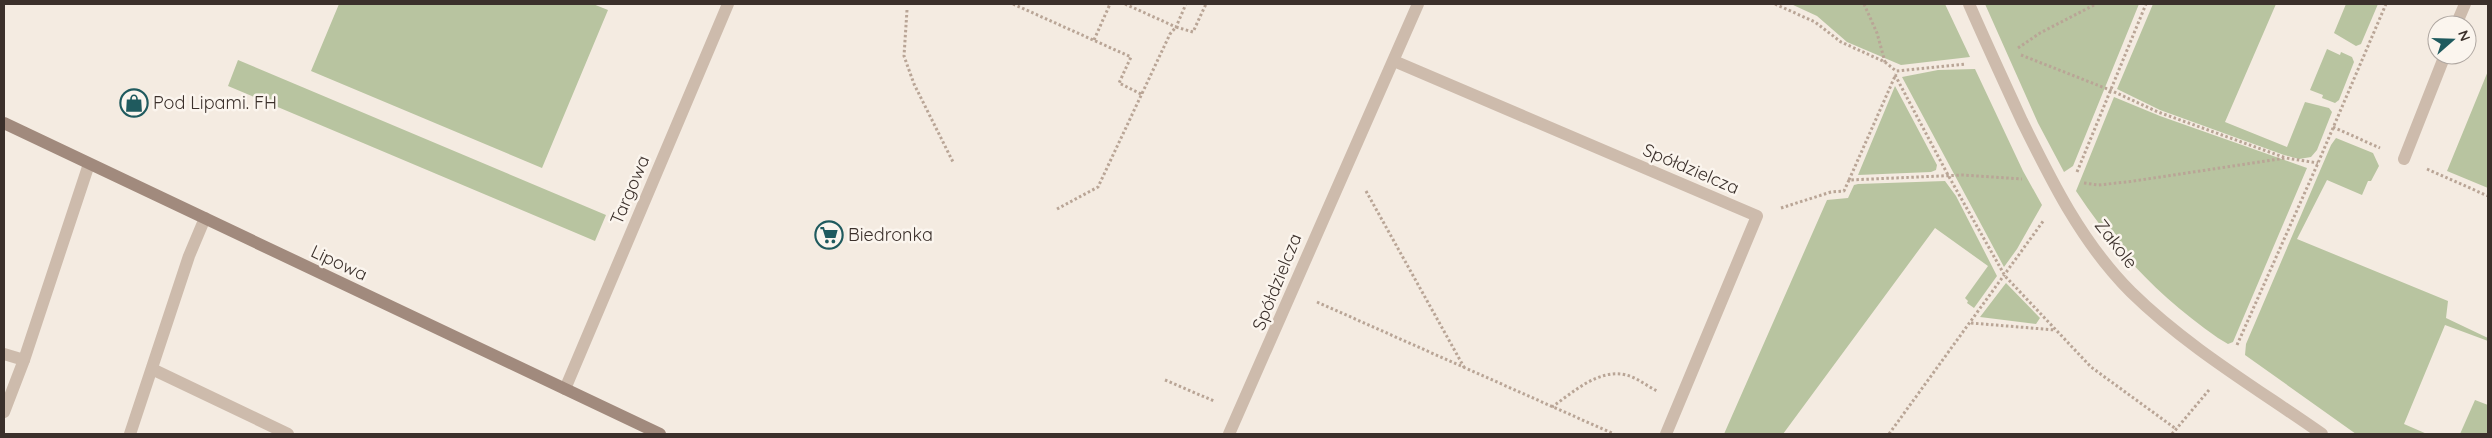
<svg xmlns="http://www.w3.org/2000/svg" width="2492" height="438" viewBox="0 0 2492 438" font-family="Quicksand,sans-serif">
<rect width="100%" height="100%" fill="#f4ebe1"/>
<path fill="#b8c4a0" d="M 339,4 L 593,4 L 608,10 L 542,168 L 311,71 Z
M 1791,4 L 1945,4 L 1970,57 L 1901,65 L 1847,42 L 1817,16 Z
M 1985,4 L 2139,4 L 2073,166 L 2064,172 L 2038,123 Z
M 2153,4 L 2276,4 L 2225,122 L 2287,147 L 2305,102 L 2329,108 L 2332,112 L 2317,150 L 2311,157 L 2299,159 L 2284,155 L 2160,110 L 2117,89 Z
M 2346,4 L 2378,4 L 2361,44 L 2356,46 L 2334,33 Z
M 2327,49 L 2340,55 L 2341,52 L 2352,57 L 2354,62 L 2339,100 L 2335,103 L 2322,98 L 2323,95 L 2310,90 Z
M 238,60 L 606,215 L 595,241 L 228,86 Z
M 1975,69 L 2023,171 L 2042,205 L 2017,249 L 2004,267 L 1902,77 L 1938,70 Z
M 2488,71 L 2488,188 L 2447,171 Z
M 1895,86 L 1937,165 L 1936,170 L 1931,172 L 1858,175 Z
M 2114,97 L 2160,116 L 2307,168 L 2233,342 L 2228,344 L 2218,338 C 2158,296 2116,251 2076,191 Z
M 2336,138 L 2373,153 L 2379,166 L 2371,181 L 2368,181 L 2362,195 L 2327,180 L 2297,239 L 2448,301 L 2446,318 L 2488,338 L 2488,341 L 2445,325 L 2404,424 L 2427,434 L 2356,434 L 2245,355 L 2246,344 L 2331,145 Z
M 1945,181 L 1956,196 L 1997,276 L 1974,308 L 1967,303 L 1968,301 L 1965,298 L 1988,266 L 1935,228 L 1783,434 L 1724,434 L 1827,200 L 1848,198 L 1854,185 L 1858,184 Z
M 2006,283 L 2040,318 L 2036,324 L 1980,317 Z
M 2475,400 L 2488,405 L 2488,434 L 2460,434 Z"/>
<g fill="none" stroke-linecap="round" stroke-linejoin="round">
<path stroke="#b9a596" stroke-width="3" stroke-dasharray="2.5 2.5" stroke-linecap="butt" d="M 1013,4 L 1131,57 L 1119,83 L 1141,94
M 1125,4 L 1176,27 L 1186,4
M 1775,4 L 1815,22 L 1841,42 L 1885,62 L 1896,71 L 1966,64
M 1864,4 L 1877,33 L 1885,62
M 907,10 L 904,56 L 914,84 L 953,162
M 1094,40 L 1110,4
M 2018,48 L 2040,33 L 2096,4
M 2021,55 L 2110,90 L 2158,112 L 2286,158
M 1895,75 L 1948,175 L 2005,276 L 2091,367 L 2176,429
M 2333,127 L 2380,148
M 2427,169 L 2488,196
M 2077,172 L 2146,4
M 1849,180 L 1896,74
M 2084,183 L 2098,185 L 2127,182 L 2286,158 L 2318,163
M 1366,191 L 1465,369
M 1781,208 L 1831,192 L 1844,191 L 1849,180 L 1963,175 L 2022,179
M 1057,209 L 1098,187 L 1170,34 L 1176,27 L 1193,32 L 1206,4
M 1317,302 L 1614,434
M 1971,323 L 2055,330
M 2237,345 L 2318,163 L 2386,4
M 1165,380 L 1214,401
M 1552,407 C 1572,393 1599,368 1626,375 C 1636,377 1647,386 1657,391
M 1889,434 L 2044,220
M 2172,434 L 2209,390"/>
<path stroke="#cdbbac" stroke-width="12" d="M 4,354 L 24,360
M 152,369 L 288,434
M 130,434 L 189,256 L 205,218"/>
<path stroke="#cdbbac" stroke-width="12" d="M 1969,4 C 1986,43 2004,82 2022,121 C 2052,182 2082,243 2131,292 C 2188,348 2258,389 2322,434
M 2456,25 L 2465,4
M 1394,61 L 1757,216 L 1666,434
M 2404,159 L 2445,55
M 565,389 L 728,4
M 4,412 L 24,360 L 89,164
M 1229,434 L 1418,4"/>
<path stroke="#a18a7d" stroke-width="12" d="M 4,123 L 660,434"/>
</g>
<defs>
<g id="shop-ring" transform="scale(1.4375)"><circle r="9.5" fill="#fbf5ee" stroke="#1f5a5e" stroke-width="1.5"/><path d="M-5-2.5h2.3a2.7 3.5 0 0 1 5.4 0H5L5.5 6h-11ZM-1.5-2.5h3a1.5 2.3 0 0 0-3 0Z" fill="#1f5a5e"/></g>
<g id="supermarket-ring" transform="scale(1.4375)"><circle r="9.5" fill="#fbf5ee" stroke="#1f5a5e" stroke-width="1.5"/><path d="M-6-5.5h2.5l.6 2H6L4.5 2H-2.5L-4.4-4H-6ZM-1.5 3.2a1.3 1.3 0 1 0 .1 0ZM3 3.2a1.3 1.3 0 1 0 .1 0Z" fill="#1f5a5e"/></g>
</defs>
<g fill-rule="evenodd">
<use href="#shop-ring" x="134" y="103"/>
<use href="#supermarket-ring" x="829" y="235"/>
</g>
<g text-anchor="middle" stroke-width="5" stroke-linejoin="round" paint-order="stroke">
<g font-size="18" fill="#3b302b" stroke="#fbf5ee" text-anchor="start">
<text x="153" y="109">Pod Lipami. FH</text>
<text x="848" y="241">Biedronka</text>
</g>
<g font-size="18" fill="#3b302b" stroke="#fbf5ee">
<text transform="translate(1691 169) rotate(23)" y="6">Spółdzielcza</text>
<text transform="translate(630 190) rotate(-67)" y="6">Targowa</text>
<text transform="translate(2116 244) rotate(52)" y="6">Zakole</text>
<text transform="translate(339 263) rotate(25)" y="6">Lipowa</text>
<text transform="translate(1277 282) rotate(-68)" y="6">Spółdzielcza</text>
</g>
</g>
<rect width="2492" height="438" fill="none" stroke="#3b302b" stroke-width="10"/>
<g transform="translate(2452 40) rotate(70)"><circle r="24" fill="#fbf5ee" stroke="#aea6a0"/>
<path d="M0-4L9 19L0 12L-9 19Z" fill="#1f5a5e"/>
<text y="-8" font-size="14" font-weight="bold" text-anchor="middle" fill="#3b302b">N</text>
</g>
</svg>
